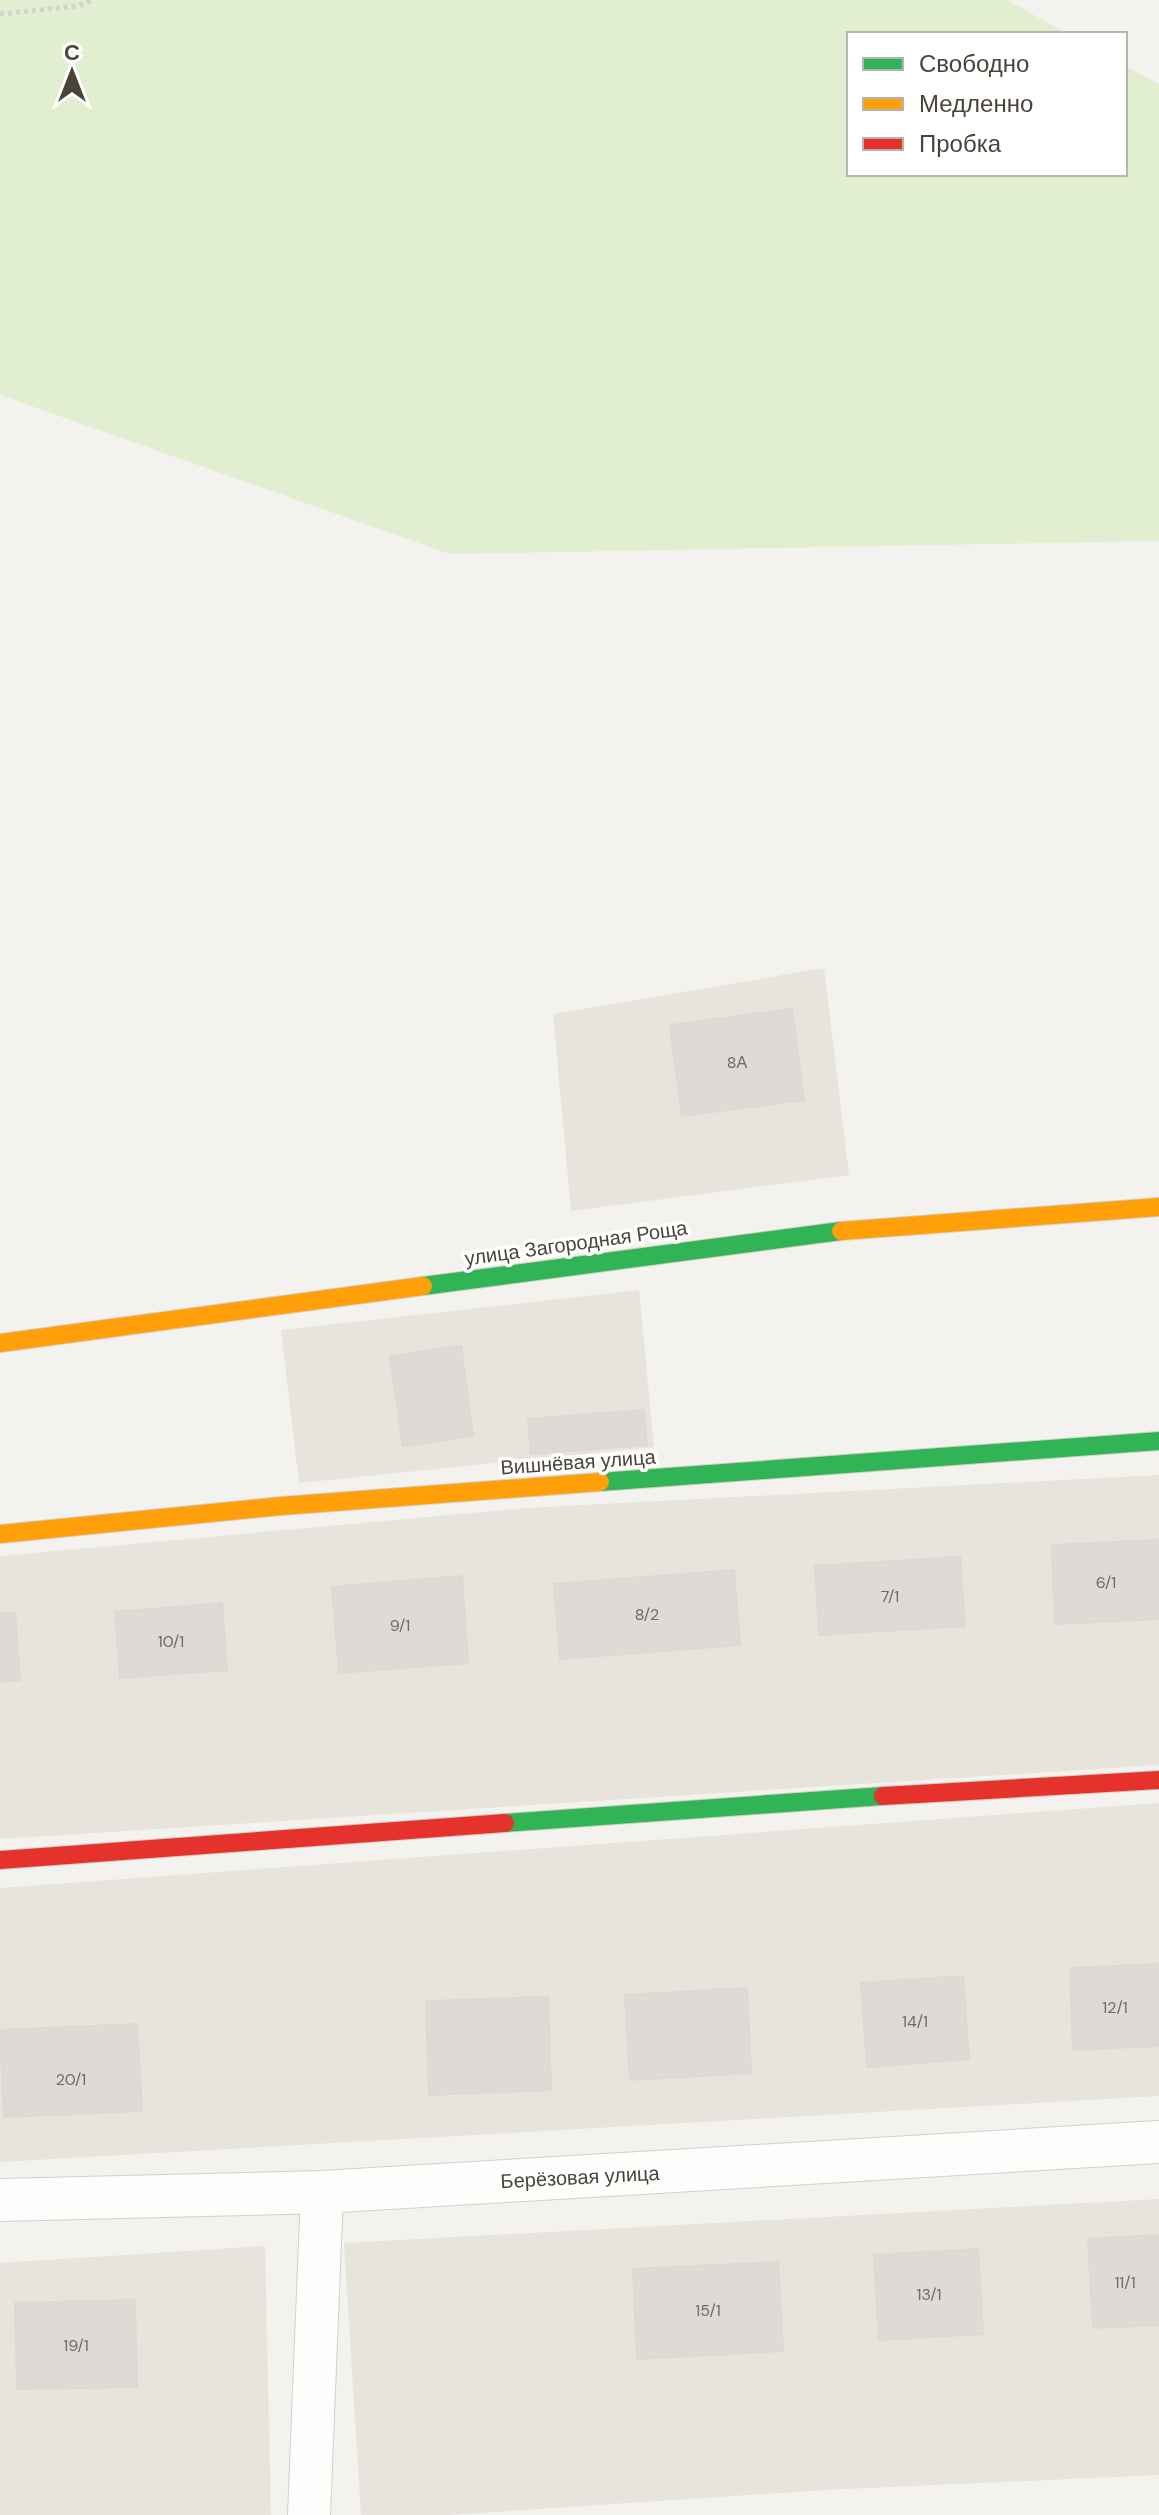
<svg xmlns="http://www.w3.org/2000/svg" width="1159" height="2515" viewBox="0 0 1159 2515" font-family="'DM Sans',sans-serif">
<rect width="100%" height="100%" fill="#f4f2ee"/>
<path fill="#e7e4dc" d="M 824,968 L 849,1175 L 571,1211 L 553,1014 Z
M 639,1290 L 654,1447 L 299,1483 L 281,1330 Z
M 1159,1475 L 1159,1765 L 0,1839 L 0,1556 L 526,1508 Z
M 1159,1803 L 1159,2096 L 0,2162 L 0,1888 Z
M 1159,2199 L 1159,2475 L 825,2490 L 449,2515 L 361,2515 L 344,2243 Z
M 265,2246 L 271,2515 L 0,2515 L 0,2263 Z"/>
<path fill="#e1eecf" d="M 0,0 L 1007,0 L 1068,34 L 849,34 L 849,174 L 1125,174 L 1125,66 L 1159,84 L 1159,541 L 450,554 L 0,395 Z"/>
<path fill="#dedbd6" stroke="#dcd9d4" stroke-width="2" d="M 792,1009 L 804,1100 L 682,1116 L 670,1025 Z
M 461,1346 L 473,1436 L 403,1446 L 390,1356 Z
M 644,1410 L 647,1445 L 531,1454 L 528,1419 Z
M 1159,1540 L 1159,1619 L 1055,1624 L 1052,1545 Z
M 960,1557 L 965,1626 L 819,1635 L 815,1566 Z
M 734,1570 L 740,1645 L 560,1659 L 554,1584 Z
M 462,1576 L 468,1663 L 339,1673 L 332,1587 Z
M 222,1603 L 227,1670 L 120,1678 L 115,1612 Z
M 15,1613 L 20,1680 L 0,1682 L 0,1614 Z
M 1159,1964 L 1159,2046 L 1073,2050 L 1070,1968 Z
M 963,1976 L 969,2059 L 867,2067 L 861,1983 Z
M 747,1988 L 751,2073 L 630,2080 L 625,1995 Z
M 548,1997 L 551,2090 L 429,2095 L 426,2001 Z
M 137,2024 L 142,2111 L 4,2117 L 0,2030 Z
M 1159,2235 L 1159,2325 L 1093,2328 L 1088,2239 Z
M 978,2249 L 983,2334 L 879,2340 L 874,2255 Z
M 778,2262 L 783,2351 L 637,2359 L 633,2269 Z
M 135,2300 L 137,2387 L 17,2389 L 15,2303 Z"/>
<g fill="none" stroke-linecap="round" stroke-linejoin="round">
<g stroke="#d2d0cb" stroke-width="44">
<path id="street" d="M 0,2200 L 322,2192 L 1159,2142
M 309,2515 L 322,2192"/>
</g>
<g stroke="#d3cfc5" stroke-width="20">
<path id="fast" d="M 423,1286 L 841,1231
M 600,1482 L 1159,1441
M 505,1823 L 883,1796"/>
</g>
<g stroke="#d3cfc5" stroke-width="20">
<path id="slow" d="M 841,1231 L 1159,1207
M 0,1343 L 423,1286
M 0,1534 L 281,1506 L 600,1482"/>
</g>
<g stroke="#d3cfc5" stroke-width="20">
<path id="jam" d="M 883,1796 L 1159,1780
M 0,1860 L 505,1823"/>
</g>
<path stroke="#d3d2cc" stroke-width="5" stroke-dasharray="4 4" stroke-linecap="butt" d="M 0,14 L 77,6 L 94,0"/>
<use href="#street" stroke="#fdfdfc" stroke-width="42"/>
<use href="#fast" stroke="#30b455" stroke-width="18"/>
<use href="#slow" stroke="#ff9f0a" stroke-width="18"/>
<use href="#jam" stroke="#e5322d" stroke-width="18"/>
</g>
<g text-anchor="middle" stroke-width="7" stroke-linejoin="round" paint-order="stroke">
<g font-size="16" fill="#706a61">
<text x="737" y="1068">8А</text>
<text x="1106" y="1588">6/1</text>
<text x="890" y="1602">7/1</text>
<text x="647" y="1620">8/2</text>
<text x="400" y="1631">9/1</text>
<text x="171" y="1647">10/1</text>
<text x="1115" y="2013">12/1</text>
<text x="915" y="2027">14/1</text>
<text x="71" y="2085">20/1</text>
<text x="1125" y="2288">11/1</text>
<text x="929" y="2300">13/1</text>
<text x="708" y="2316">15/1</text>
<text x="76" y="2351">19/1</text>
</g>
<g font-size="20" fill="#4b4439" stroke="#fff">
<text transform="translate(576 1243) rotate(-8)" y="7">улица Загородная Роща</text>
<text transform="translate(578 1462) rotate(-4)" y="7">Вишнёвая улица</text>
<text transform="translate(580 2177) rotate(-3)" y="7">Берёзовая улица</text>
</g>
</g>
<rect x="847" y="32" width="280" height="144" fill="#ffffff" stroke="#b7b4b0" stroke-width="2"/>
<rect x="863" y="58" width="40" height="12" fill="#30b455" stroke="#b7b4b0" stroke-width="2"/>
<text x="919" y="72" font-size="24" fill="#4b4439">Свободно</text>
<rect x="863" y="98" width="40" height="12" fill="#ff9f0a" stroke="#b7b4b0" stroke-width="2"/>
<text x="919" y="112" font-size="24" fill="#4b4439">Медленно</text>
<rect x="863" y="138" width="40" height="12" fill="#e5322d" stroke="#b7b4b0" stroke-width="2"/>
<text x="919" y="152" font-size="24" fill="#4b4439">Пробка</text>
<g transform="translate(72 72)" stroke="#ffffff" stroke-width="6" paint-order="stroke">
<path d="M0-6L14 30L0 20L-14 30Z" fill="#4b4439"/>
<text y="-12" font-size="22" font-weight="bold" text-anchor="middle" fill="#4b4439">С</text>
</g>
</svg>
